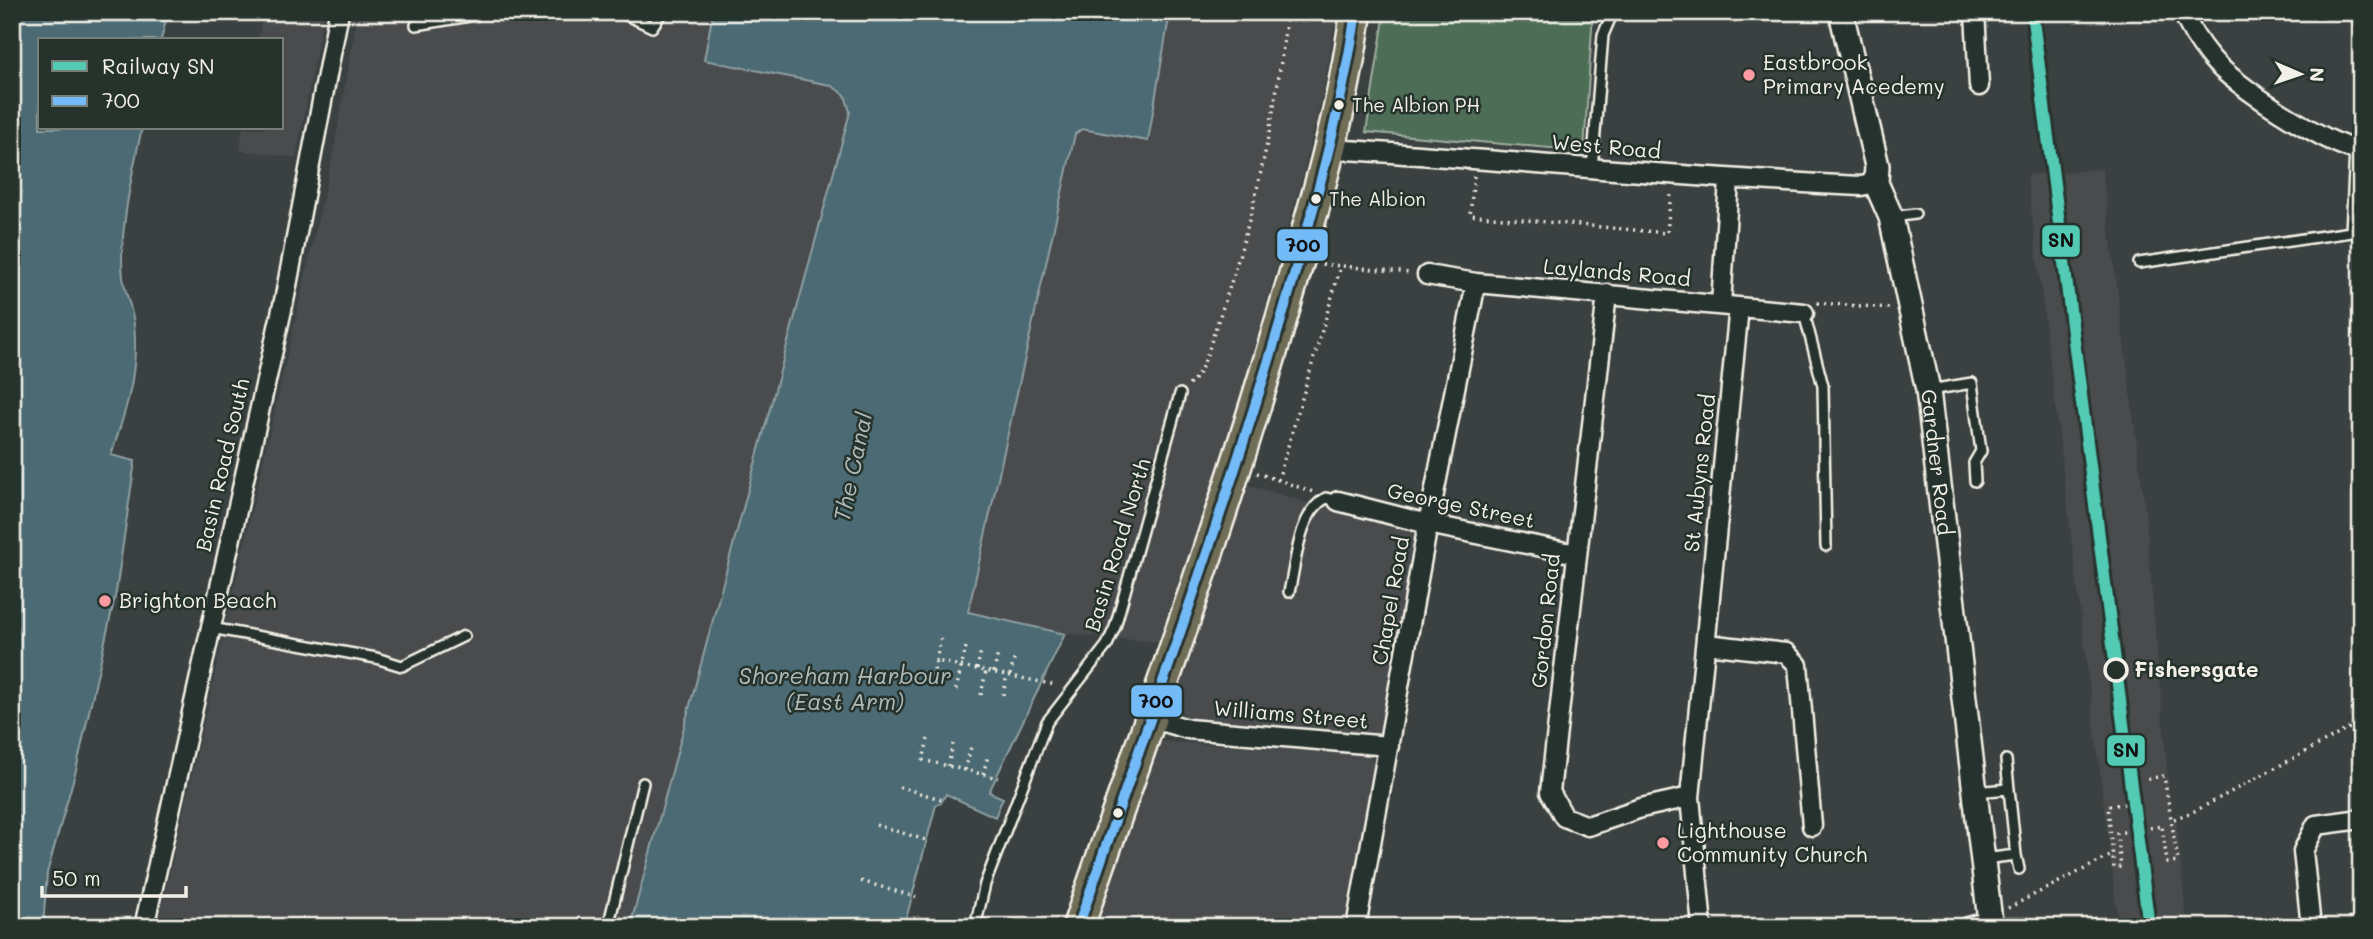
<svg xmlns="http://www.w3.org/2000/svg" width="2373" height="939" viewBox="0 0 2373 939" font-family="Mali,sans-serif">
<rect width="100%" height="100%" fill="#3a4140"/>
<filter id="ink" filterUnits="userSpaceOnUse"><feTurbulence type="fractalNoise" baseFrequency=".0143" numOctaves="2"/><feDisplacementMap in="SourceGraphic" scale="14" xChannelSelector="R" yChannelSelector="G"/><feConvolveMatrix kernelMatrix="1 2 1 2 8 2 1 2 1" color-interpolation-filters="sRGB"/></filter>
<g filter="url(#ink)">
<path fill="#484b4d" d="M 263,12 L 324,12 L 296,158 L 240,150 L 243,128 L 282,128 L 282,40 L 258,40 Z
M 358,12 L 713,12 L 705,60 L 823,83 L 842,92 L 849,103 L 848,122 L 630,927 L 157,927 L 334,149 Z
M 1170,12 L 1337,12 L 1323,93 L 1302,178 L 1222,462 L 1158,642 L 1065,634 L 968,613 L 1075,134 L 1082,129 L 1148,141 Z
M 2102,169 L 2145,509 L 2171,816 L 2177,825 L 2187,927 L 2119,927 L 2027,175 Z
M 1240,482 L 1314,505 L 1316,502 L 1421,533 L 1383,735 L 1197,720 L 1185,716 L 1178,706 L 1174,690 Z
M 1152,741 L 1366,753 L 1377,764 L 1344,927 L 1093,927 Z"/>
<path fill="#4e6d57" stroke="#a1afa0" stroke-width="2" d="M 1385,12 L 1593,12 L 1584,151 L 1366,132 Z"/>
<path fill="#4c6a73" stroke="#8fa0a2" stroke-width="2" d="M 12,12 L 168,12 L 161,40 L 40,40 L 40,128 L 142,128 C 133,168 118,237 123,277 C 125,293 132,308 134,324 C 139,371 126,411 111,455 L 135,461 L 116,592 L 76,770 L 47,873 L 43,927 L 12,927 Z
M 713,12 L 1170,12 L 1148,141 L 1082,129 L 1075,134 L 968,612 L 1065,634 L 989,792 L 1003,798 L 995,817 L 946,794 L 941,803 L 936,805 L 904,927 L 630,927 L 850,112 L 845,95 L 830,85 L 704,60 Z"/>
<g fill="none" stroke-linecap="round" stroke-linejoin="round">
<g stroke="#f4f1e8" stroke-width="14">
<path id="service" d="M 620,12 L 652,27 L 662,12
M 416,25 L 476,15 L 476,12
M 1592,169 L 1603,35 L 1613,12
M 1893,217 L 1915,214
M 2139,263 L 2351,232 L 2355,150
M 1804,313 L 1823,386 L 1826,546
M 1930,390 L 1972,383 L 1981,451 L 1974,463 L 1975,481
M 1289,592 C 1296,564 1298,513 1326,498 L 1338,501
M 211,628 L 376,658 L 402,666 L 464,636
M 2006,760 L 2009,789
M 1975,792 L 2009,789 L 2016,855 L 1984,859
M 2016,855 L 2019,869
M 608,927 L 643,783
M 975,927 L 985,884 L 1047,722 L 1107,645 L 1115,627 L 1180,394"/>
</g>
<g stroke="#f4f1e8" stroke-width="23">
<path id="minor" d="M 1975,12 L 1979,86
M 2183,12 C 2189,28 2200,45 2211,58 C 2233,85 2326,145 2361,151
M 1331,149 C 1508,160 1684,178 1861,186 L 1876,183
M 1427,275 L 1476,283 L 1804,313
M 1607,294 L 1550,792 L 1564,817 L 1588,826 L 1641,808 L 1690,797
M 1721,305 L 1729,180
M 1338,501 L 1428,524 L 1576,554
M 1706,644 L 1786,653 L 1798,665 L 1812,826
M 1150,718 L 1188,729 L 1389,746
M 144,927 L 285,296 L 339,12
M 1356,927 L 1428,524 L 1476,283
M 1702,927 L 1690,797 L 1739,307
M 1968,927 L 1990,921 L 1991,927
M 2311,927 L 2303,851 L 2316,825 L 2361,819"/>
</g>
<g stroke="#f4f1e8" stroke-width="28">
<g id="tertiary">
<path id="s1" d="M 1841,12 L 1877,166 L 1876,183 L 1891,217 L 1928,390 L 1990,921"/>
</g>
</g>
<g stroke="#f4f1e8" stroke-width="35">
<path id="primary" d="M 1078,927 C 1146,728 1219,532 1278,330 C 1309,225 1342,121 1356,12"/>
</g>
<path stroke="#f4f1e8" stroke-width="3.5" stroke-dasharray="2 5" stroke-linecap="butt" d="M 1474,176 L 1470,215 L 1667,233 L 1671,192
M 1322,264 L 1411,273
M 1817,303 L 1890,308
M 1189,385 C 1205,370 1209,347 1216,327 C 1252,227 1276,118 1287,12
M 1257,473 L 1313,492
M 1278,480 L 1341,266
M 936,661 L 941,637
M 977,669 L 981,650
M 994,672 L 998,653
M 1010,675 L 1015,657
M 931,684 L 936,661 L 1056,685
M 956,690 L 967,643
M 981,695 L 986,671
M 1003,695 L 1007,675
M 928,739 L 923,760 L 998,778
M 948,766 L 953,744
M 965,770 L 971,747
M 983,774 L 988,756
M 899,787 L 944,800
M 2125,804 L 2108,806 L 2114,868 L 2121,867 L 2117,833 L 2162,826 L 2167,863 L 2178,861 L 2164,776 L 2145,779
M 2174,819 L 2197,810 L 2361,722
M 876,825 L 929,841
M 861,881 L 916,897
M 2008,908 L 2112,855"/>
<use href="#service" stroke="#26332d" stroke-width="9"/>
<use href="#minor" stroke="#26332d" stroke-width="18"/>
<use href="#tertiary" stroke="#26332d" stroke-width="23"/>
<use href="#primary" stroke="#716e59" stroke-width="30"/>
<g stroke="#26332d" stroke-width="16">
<path id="bus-1" d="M 1078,927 C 1144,735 1213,545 1272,350 C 1305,239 1339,128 1356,12"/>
</g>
<use href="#bus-1" stroke="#73baf8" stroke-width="10"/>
<g stroke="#26332d" stroke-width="18">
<path id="rail-1" d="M 2032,12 L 2149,927"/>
</g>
<use href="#rail-1" stroke="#53cbb4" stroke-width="12"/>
</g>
</g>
<g fill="#ff9aa2" stroke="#26332d" stroke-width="2.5">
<circle cx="1749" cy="75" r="7"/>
<circle cx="105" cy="601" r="7"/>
<circle cx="1663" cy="843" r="7"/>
</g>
<g fill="#f4f1e8" stroke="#26332d" stroke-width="2.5">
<circle cx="1339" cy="105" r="6"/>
<circle cx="1316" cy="199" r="6"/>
<circle cx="1118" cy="813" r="6"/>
</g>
<circle fill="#26332d" stroke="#f4f1e8" stroke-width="3.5" cx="2116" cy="670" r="11"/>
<g text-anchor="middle" stroke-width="5" stroke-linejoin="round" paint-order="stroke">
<g font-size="19" fill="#f4f1e8" stroke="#26332d" text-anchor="start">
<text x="1352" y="112">The Albion PH</text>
<text x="1329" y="206">The Albion</text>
</g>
<g font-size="21" fill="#f4f1e8" stroke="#26332d" text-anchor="start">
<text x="1763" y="70">Eastbrook<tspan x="1763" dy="24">Primary Acedemy</tspan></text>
<text x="119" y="608">Brighton Beach</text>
<text x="1677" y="838">Lighthouse<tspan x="1677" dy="24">Community Church</tspan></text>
</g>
<g font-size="21" fill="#f4f1e8" stroke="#26332d">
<text transform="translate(1606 147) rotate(5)" y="7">West Road</text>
<text transform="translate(1617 273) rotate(5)" y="7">Laylands Road</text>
<text dy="7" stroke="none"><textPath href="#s1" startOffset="462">Gardner Road</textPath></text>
<text transform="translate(223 465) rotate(-77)" y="7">Basin Road South</text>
<text transform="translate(1700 473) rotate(-84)" y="7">St Aubyns Road</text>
<text transform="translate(1461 506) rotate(12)" y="7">George Street</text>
<text transform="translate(1118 545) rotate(-73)" y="7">Basin Road North</text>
<text transform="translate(1391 601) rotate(-80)" y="7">Chapel Road</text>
<text transform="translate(1546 621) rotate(-84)" y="7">Gordon Road</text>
<text transform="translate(1291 715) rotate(5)" y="7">Williams Street</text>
</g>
<g font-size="21" font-weight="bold" fill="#f4f1e8" stroke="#26332d" text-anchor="start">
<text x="2134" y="677">Fishersgate</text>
</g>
<g font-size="23" font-style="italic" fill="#b1bbb9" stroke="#26332d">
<text transform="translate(853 467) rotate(-78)" y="8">The Canal</text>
<text x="845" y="684">Shoreham Harbour<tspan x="845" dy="26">(East Arm)</tspan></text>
</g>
</g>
<g stroke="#26332d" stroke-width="2.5">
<rect x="2041" y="224" width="40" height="34" rx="7" fill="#53cbb4"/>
<rect x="1276" y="228" width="53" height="34" rx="7" fill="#73baf8"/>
<rect x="1130" y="684" width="53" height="34" rx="7" fill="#73baf8"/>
<rect x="2106" y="734" width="40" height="33" rx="7" fill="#53cbb4"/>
</g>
<g font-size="19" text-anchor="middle" font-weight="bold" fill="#111">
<text x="2061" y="247">SN</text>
<text x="1303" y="252">700</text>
<text x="1156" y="708">700</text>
<text x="2126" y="757">SN</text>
</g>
<rect width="2373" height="939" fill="none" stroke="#26332d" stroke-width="42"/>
<rect x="21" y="21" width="2331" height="897" fill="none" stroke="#f4f1e8" stroke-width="2.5" filter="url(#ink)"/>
<rect x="38" y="38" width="245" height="91" fill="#26332d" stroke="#787f78" stroke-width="2"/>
<rect x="52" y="61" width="35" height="10" fill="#53cbb4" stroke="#787f78" stroke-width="2"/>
<text x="102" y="74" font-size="21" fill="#f4f1e8">Railway SN</text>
<rect x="52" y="96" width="35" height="10" fill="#73baf8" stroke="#787f78" stroke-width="2"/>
<text x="102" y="108" font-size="21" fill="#f4f1e8">700</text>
<g transform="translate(2300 74) rotate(92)" stroke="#26332d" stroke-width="5" paint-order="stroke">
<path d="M0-5L12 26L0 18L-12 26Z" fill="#f4f1e8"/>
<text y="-10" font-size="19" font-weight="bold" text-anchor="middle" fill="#f4f1e8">N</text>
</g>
<path d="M42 886v10h144v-10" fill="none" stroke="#f4f1e8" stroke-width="3.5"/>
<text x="52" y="886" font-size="21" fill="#f4f1e8" stroke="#26332d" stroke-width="5" paint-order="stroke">50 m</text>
</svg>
